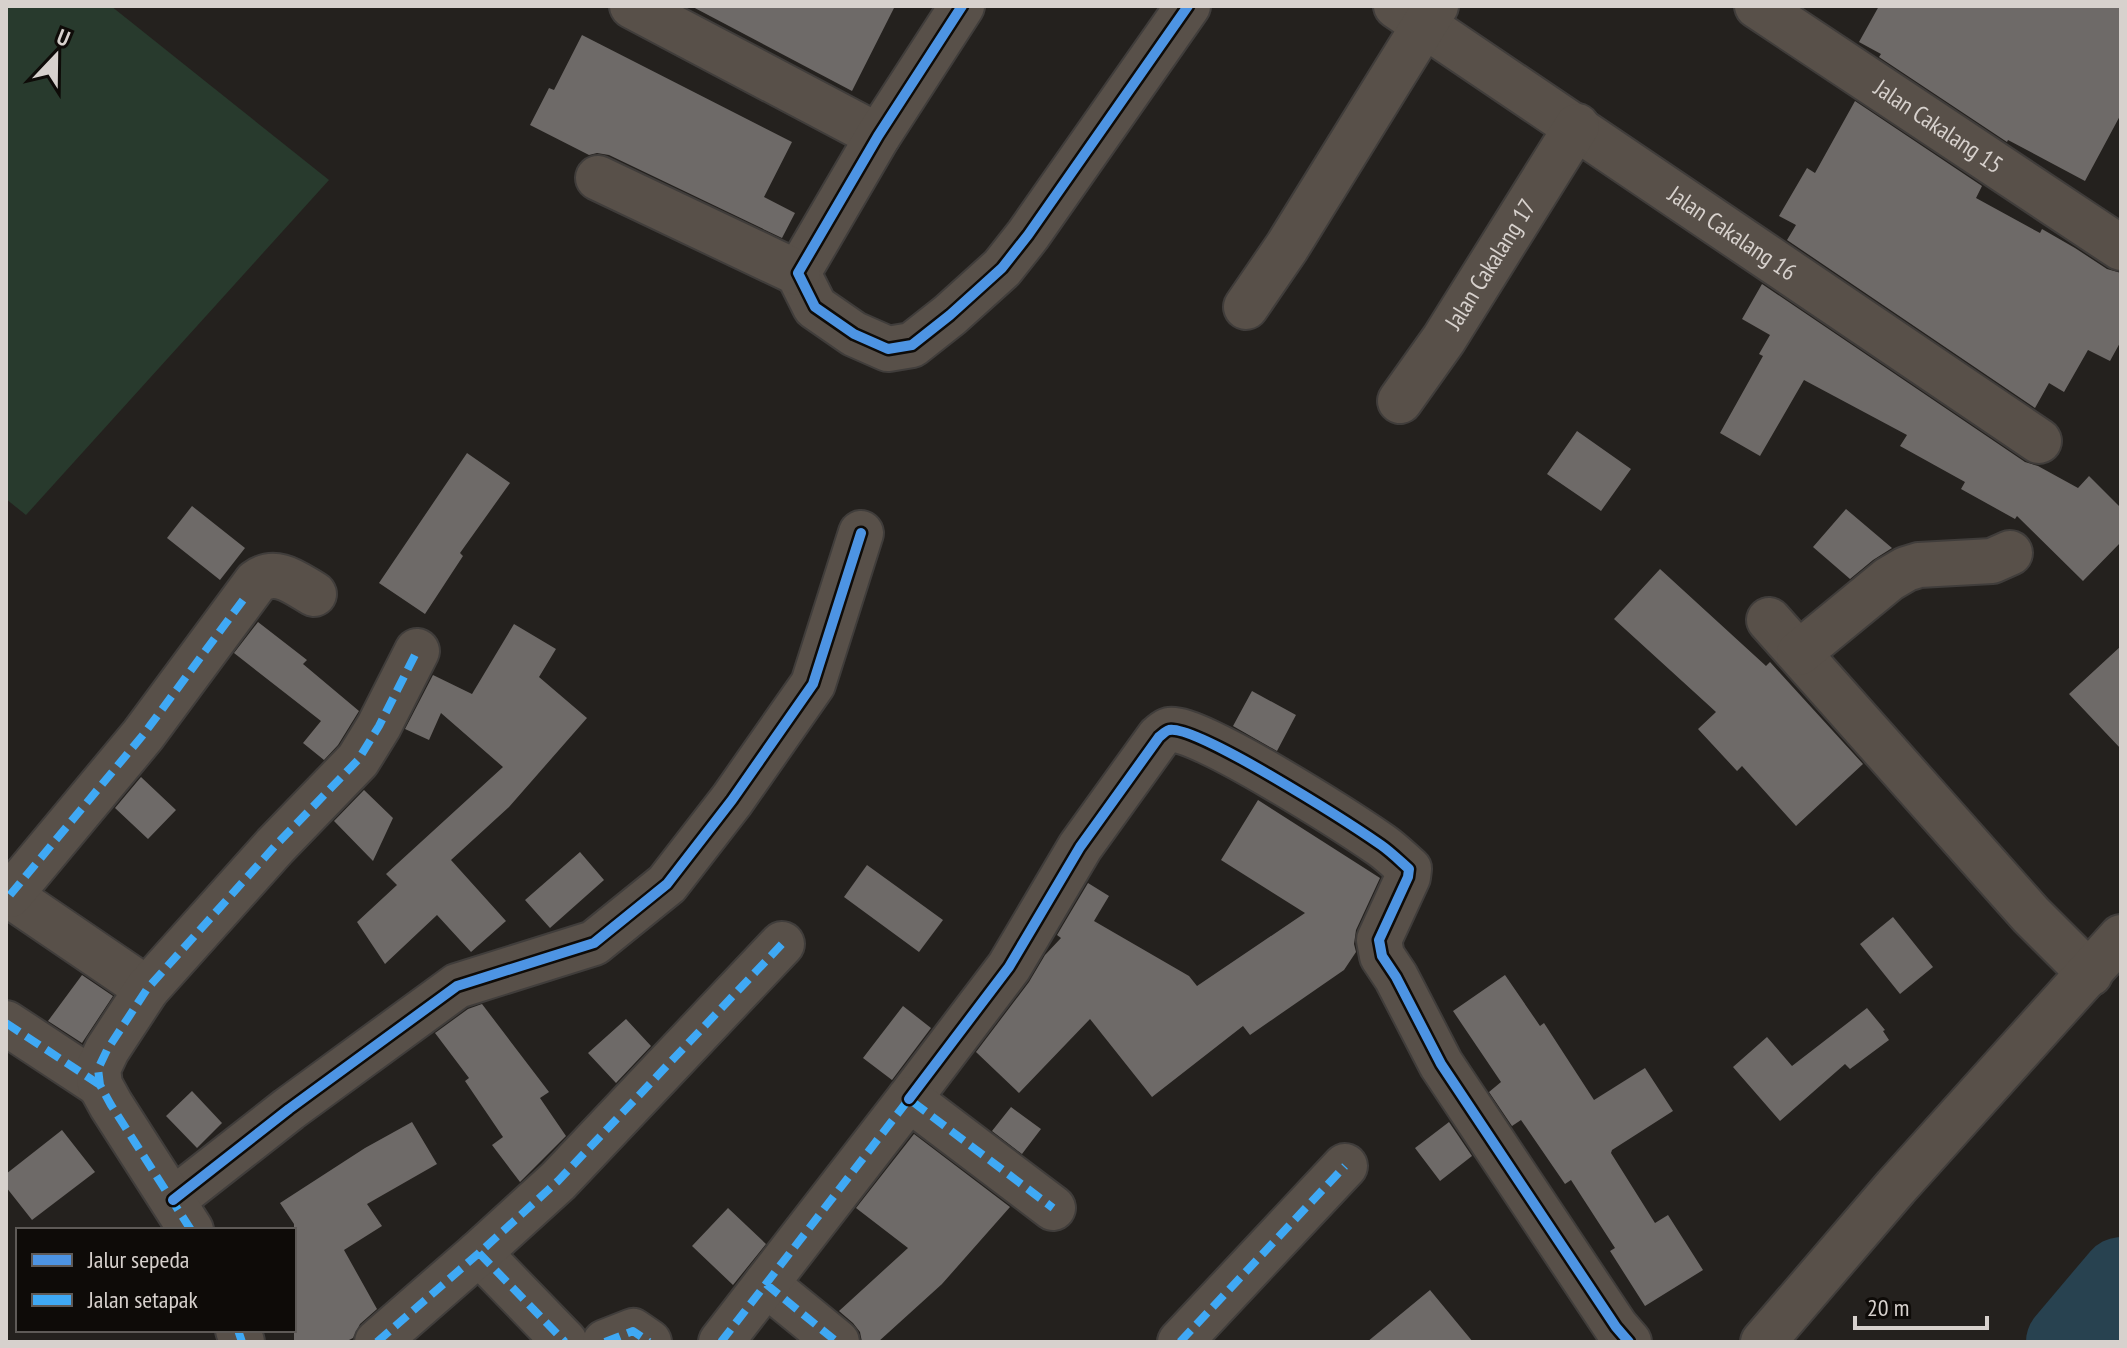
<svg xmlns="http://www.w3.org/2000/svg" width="2127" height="1348" viewBox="0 0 2127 1348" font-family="'PT Sans Narrow',sans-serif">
<rect width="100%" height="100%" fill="#24211e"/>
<path fill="#283a2d" d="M 6,6 L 111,6 L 329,180 L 26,515 L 6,499 Z"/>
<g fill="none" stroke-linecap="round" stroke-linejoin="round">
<path stroke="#284250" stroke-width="80" d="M 2066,1342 L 2121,1277"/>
</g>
<path fill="#6e6a68" d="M 691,6 L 895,6 L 852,91 Z
M 1879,6 L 2121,6 L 2121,114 L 2085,181 L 2008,140 L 2007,142 L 1879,57 L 1881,54 L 1859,42 Z
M 582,35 L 792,142 L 764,197 L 795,213 L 782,238 L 609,155 L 597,153 L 589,155 L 530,125 L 549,88 L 554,90 Z
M 1855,101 L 1982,186 L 1976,198 L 2040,233 L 2042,229 L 2075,248 L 2107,269 L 2121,273 L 2121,341 L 2110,361 L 2088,350 L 2064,392 L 2049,383 L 2035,408 L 1787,240 L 1796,225 L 1779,216 L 1807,168 L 1815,173 Z
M 1762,284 L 2025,462 L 2038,466 L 2078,488 L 2089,476 L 2121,508 L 2121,542 L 2083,581 L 2017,516 L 2015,519 L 1961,489 L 1965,482 L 1900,446 L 1907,435 L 1804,380 L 1760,456 L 1720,433 L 1763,356 L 1759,354 L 1770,335 L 1742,319 Z
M 1577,431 L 1631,469 L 1601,511 L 1547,474 Z
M 467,453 L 510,483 L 460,553 L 463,556 L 425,614 L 379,583 Z
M 192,506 L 245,548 L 220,580 L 167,538 Z
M 1846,509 L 1892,548 L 1873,560 L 1850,579 L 1813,547 Z
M 1660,569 L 1766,666 L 1770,662 L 1863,764 L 1796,826 L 1742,766 L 1737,771 L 1698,729 L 1716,712 L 1614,619 Z
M 258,622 L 307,660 L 303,664 L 359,711 L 338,745 L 324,760 L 303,743 L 321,721 L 234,653 Z
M 514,624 L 556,649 L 539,677 L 587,718 L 509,807 L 451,860 L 506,921 L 471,952 L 437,915 L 385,964 L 357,922 L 397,885 L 386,874 L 503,767 L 441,713 L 429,740 L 405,729 L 433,675 L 472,694 Z
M 2121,646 L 2121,749 L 2069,694 Z
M 1252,691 L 1296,715 L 1277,751 L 1233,726 Z
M 141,777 L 176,810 L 148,839 L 115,808 Z
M 364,790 L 393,818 L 373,861 L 334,821 Z
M 1258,800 L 1380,878 L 1356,930 L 1354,944 L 1356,952 L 1344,970 L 1250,1035 L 1243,1026 L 1152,1097 L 1090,1019 L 1019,1093 L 976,1052 L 1029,982 L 1045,955 L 1061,938 L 1057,935 L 1088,883 L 1109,896 L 1094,921 L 1189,976 L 1197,986 L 1305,913 L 1221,860 Z
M 580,852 L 604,880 L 550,928 L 525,900 Z
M 867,865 L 943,920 L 919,952 L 844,897 Z
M 1893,917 L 1933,967 L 1900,994 L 1860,944 Z
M 82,975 L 113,996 L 82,1043 L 48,1021 Z
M 1505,975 L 1540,1026 L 1544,1023 L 1594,1100 L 1645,1068 L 1673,1111 L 1612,1150 L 1611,1153 L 1655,1223 L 1668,1215 L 1703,1270 L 1645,1306 L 1610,1251 L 1615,1248 L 1571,1180 L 1565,1184 L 1521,1120 L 1512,1126 L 1489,1092 L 1501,1082 L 1453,1011 Z
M 482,1004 L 549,1092 L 540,1098 L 566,1136 L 520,1182 L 492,1145 L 503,1137 L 465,1081 L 469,1078 L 435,1033 L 468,1009 Z
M 903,1006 L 931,1028 L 892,1080 L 863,1058 Z
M 1867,1008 L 1885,1030 L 1883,1031 L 1889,1040 L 1850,1069 L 1845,1064 L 1780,1121 L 1733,1067 L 1767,1037 L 1792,1066 Z
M 626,1019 L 651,1046 L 616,1083 L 588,1053 Z
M 192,1091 L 222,1123 L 197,1148 L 166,1116 Z
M 1011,1107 L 1041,1129 L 1022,1154 L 992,1131 Z
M 412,1122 L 437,1164 L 367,1204 L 382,1226 L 344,1250 L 377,1309 L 360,1324 L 353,1338 L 345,1342 L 294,1342 L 294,1224 L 280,1203 L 365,1148 Z
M 1449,1122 L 1472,1156 L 1440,1181 L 1415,1148 Z
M 62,1130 L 95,1172 L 32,1220 L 6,1187 L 6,1174 Z
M 914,1134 L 1010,1207 L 942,1284 L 878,1342 L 862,1342 L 860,1332 L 853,1323 L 839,1311 L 908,1248 L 856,1208 Z
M 728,1208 L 766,1244 L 733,1285 L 692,1246 Z
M 1430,1290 L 1473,1342 L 1367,1342 Z"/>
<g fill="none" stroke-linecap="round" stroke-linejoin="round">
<g stroke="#403d3b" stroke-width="48">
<g id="minor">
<path d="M 632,6 L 878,136"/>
<path d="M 962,6 L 878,136 L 798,273 L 815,307 L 854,334 L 888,349 L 912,345 L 950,315 L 1002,268 L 1028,235 L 1188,6"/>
<path id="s1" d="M 1396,6 L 2039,441"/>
<path id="s2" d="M 1757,6 L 2121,248"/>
<path d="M 598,178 L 798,273"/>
<path d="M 1246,307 L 1287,247 L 1436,6"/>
<path id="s3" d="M 1400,401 L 1444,339 L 1577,126"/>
<path d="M 1769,620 L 2031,915 L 2090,974"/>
<path d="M 1799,653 L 1889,579 L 1906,569 L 1919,565 L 1992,561 L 2010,553"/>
<path d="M 6,893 L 147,989"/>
<path d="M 10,895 L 143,735 L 256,582 C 276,567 295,583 314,594"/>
<path d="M 6,1023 L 100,1085"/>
<path d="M 909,1099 L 1009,967 L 1080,847 L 1159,737 C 1162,735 1165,731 1169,730 C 1196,724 1352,825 1381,845 C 1391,852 1400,861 1409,869 L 1408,877 L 1379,940 L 1382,956 L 1396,977 L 1441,1064 L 1616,1327 L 1629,1342"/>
<path d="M 173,1200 L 289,1109 L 457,986 L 594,943 L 667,884 L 732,800 L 813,684 L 861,533"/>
<path d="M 191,1230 L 111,1105 L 100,1085 L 98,1069 L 107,1050 L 147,989 L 275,846 L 358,760 L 379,726 L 417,651"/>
<path d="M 479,1253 L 565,1342"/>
<path d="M 766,1284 L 837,1342"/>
<path d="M 238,1330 L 242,1342"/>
<path d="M 377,1342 L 479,1253 L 558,1181 L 782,944"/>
<path d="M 605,1342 L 633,1331 L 649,1342"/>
<path d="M 721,1342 L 909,1099 L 1053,1208"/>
<path d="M 1180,1342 L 1345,1166"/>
<path d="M 1763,1342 L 1896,1187 L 2121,937"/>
</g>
</g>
<use href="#minor" stroke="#585049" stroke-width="44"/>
<path stroke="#3fa9f5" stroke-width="8" stroke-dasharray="16 8" stroke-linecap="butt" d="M 10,895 L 143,735 L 246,596
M 6,1023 L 100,1085
M 191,1230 L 111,1105 L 100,1085 L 98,1069 L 107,1050 L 147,989 L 275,846 L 358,760 L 379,726 L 417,651
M 479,1253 L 565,1342
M 766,1284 L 837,1342
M 238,1330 L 242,1342
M 377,1342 L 479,1253 L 558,1181 L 782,944
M 605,1342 L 633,1331 L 649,1342
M 721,1342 L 909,1099 L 1053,1208
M 1180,1342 L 1345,1166"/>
<g stroke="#0e0b08" stroke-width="15">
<path id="cycleway" d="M 962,6 L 878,136 L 798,273 L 815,307 L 854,334 L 888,349 L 912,345 L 950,315 L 1002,268 L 1028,235 L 1188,6
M 909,1099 L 1009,967 L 1080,847 L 1159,737 C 1162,735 1165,731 1169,730 C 1196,724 1352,825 1381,845 C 1391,852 1400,861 1409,869 L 1408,877 L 1379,940 L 1382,956 L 1396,977 L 1441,1064 L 1616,1327 L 1629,1342
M 173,1200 L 289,1109 L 457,986 L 594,943 L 667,884 L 732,800 L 813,684 L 861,533"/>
</g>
<use href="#cycleway" stroke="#4d94e3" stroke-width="10"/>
</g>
<g text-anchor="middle" stroke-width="8" stroke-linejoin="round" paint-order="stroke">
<g font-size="24" fill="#d7d1cd" stroke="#0e0b08">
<text dy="8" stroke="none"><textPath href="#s2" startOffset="218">Jalan Cakalang 15</textPath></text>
<text dy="8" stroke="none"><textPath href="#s1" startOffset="406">Jalan Cakalang 16</textPath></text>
<text dy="8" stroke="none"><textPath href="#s3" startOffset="164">Jalan Cakalang 17</textPath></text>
</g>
</g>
<rect width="2127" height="1348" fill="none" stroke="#d7d1cd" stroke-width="16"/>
<rect x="16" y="1228" width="280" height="104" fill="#0e0b08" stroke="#5e5a57" stroke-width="2"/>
<rect x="32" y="1254" width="40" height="12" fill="#4d94e3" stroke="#5e5a57" stroke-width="2"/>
<text x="88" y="1268" font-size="24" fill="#d7d1cd">Jalur sepeda</text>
<rect x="32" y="1294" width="40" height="12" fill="#3fa9f5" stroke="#5e5a57" stroke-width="2"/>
<text x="88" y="1308" font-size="24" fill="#d7d1cd">Jalan setapak</text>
<g transform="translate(56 56) rotate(22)" stroke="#0e0b08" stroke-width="6" paint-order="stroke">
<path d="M0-6L14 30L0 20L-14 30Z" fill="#d7d1cd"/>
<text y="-12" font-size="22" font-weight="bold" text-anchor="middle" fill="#d7d1cd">U</text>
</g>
<path d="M1855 1316v12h132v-12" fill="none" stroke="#d7d1cd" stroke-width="4"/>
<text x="1867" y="1316" font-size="24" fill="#d7d1cd" stroke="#0e0b08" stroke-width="6" paint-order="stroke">20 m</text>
</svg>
